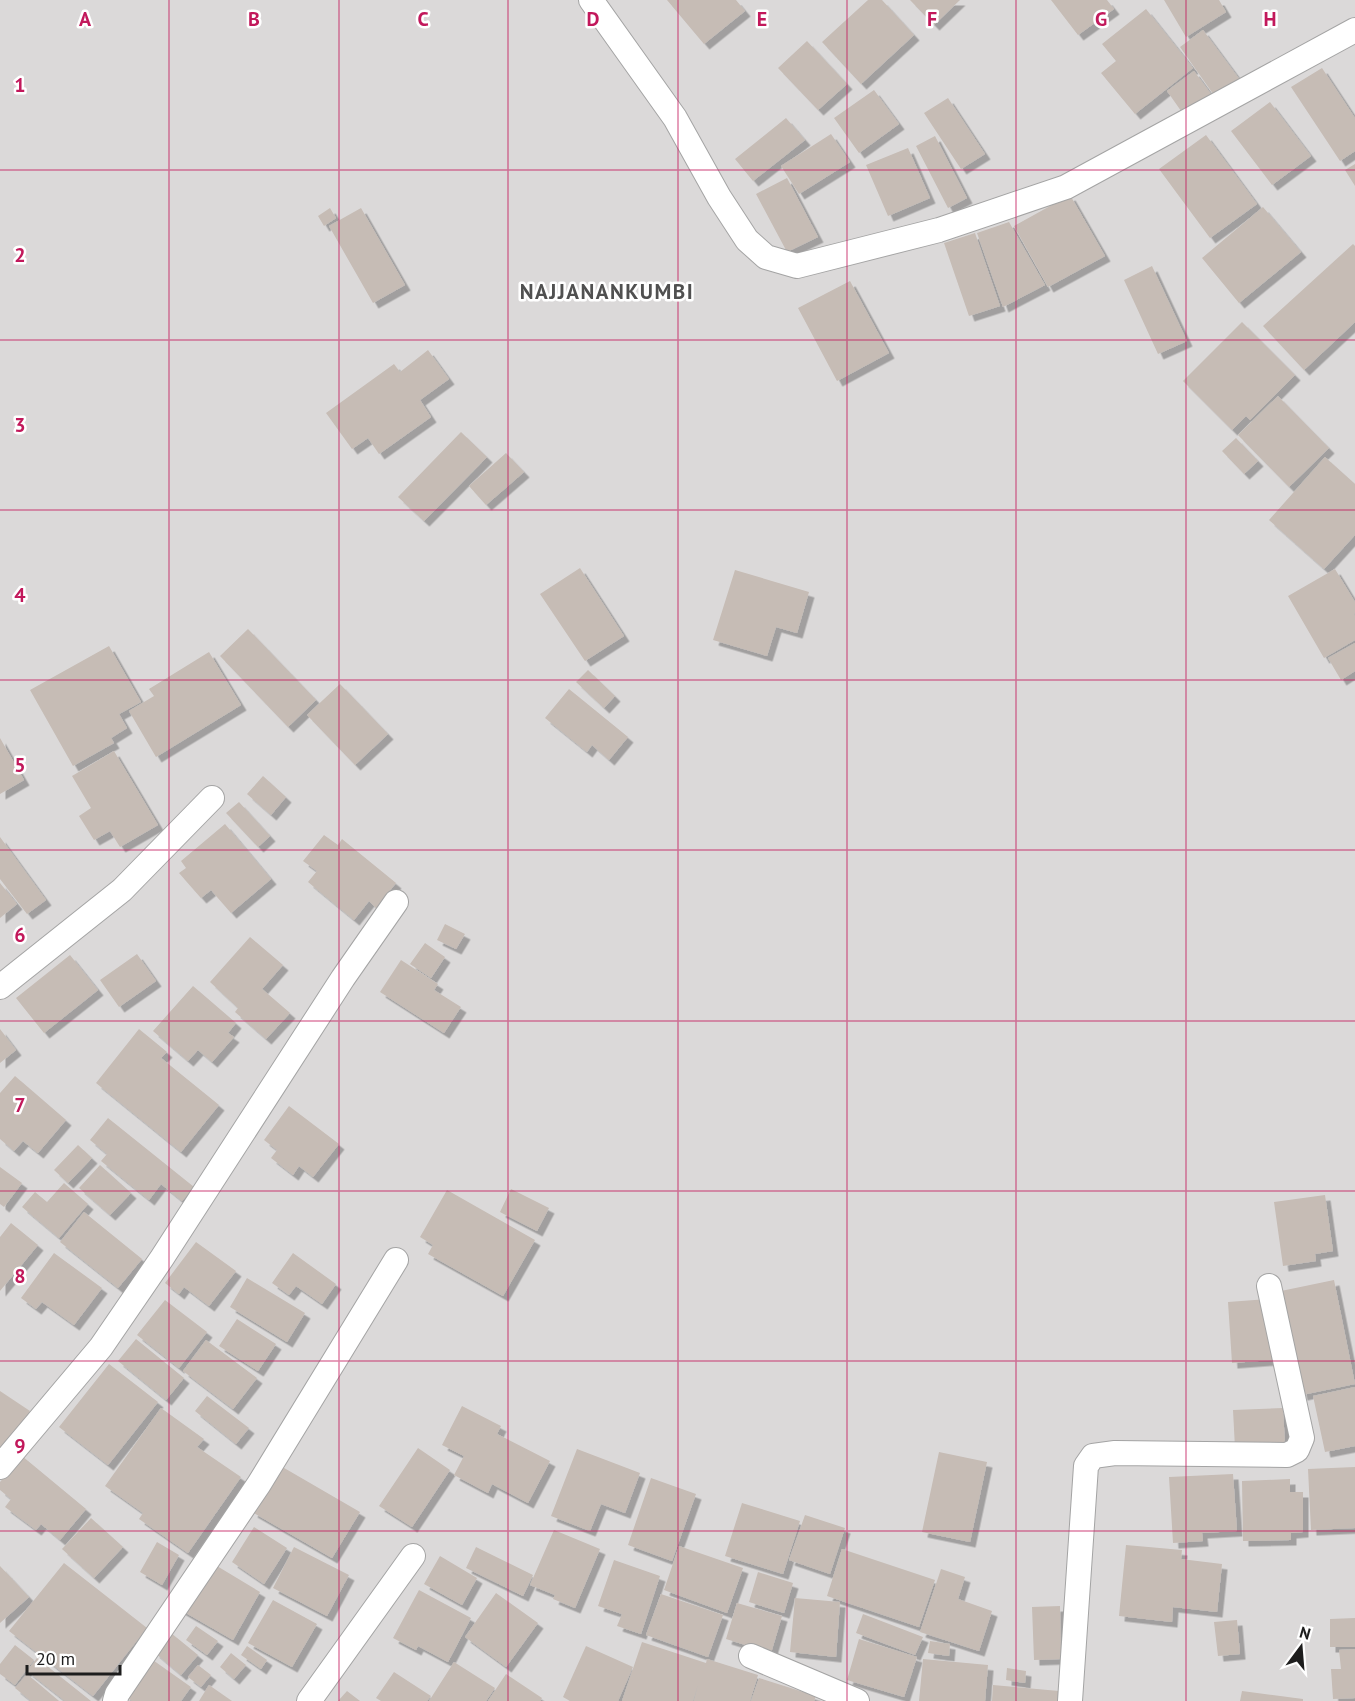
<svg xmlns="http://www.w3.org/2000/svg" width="1355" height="1701" viewBox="0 0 1355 1701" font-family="'PT Sans',sans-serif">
<defs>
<filter id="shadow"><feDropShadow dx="5.5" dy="5.5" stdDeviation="0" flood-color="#0004"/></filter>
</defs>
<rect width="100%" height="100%" fill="#efeae2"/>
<path fill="#dbd9d9" d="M 0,0 L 1355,0 L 1355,1701 L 0,1701 Z"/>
<path fill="#c6bcb5" filter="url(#shadow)" d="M 667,0 L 736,0 L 745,11 L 704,44 Z
M 868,0 L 882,0 L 914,35 L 861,84 L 822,42 Z
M 910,0 L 960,0 L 934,25 Z
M 1051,0 L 1107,0 L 1114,9 L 1078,35 Z
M 1164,0 L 1219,0 L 1226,12 L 1186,37 Z
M 1146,9 L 1193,68 L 1135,114 L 1101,73 L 1116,61 L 1102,44 Z
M 1203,30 L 1240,80 L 1216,98 L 1180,47 Z
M 807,41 L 847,84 L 818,110 L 778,68 Z
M 1322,68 L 1355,118 L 1355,151 L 1340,161 L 1291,87 Z
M 1194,71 L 1214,98 L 1186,118 L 1167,91 Z
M 874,90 L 899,124 L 859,153 L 834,118 Z
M 948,98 L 985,154 L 961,169 L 924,113 Z
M 1270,102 L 1311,156 L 1272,185 L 1231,131 Z
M 786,118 L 805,140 L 753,181 L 735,159 Z
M 831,134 L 850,162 L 799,194 L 781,166 Z
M 1206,135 L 1257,204 L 1210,238 L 1159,169 Z
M 935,136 L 967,198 L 948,208 L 916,146 Z
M 908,148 L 930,198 L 888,216 L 866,165 Z
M 1355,164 L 1355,186 L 1345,170 Z
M 787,178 L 818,237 L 787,252 L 756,194 Z
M 1070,195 L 1105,256 L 1048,287 L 1014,226 Z
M 1263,207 L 1301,252 L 1239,303 L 1202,258 Z
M 330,208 L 336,218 L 324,226 L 318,216 Z
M 361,208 L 405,285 L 373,303 L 329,226 Z
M 1009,222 L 1045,285 L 1003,307 L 977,233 Z
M 975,233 L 1000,306 L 969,316 L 944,243 Z
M 1353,244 L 1355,246 L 1355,322 L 1304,370 L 1263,326 Z
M 1152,266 L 1187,341 L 1158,354 L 1124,280 Z
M 850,281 L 889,353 L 837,381 L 798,308 Z
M 1242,322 L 1295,375 L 1250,420 L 1246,416 L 1232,430 L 1183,381 Z
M 428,350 L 449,379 L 420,400 L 431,417 L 379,454 L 368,438 L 352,449 L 326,413 L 394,364 L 400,372 Z
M 1278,396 L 1329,448 L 1289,487 L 1238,435 Z
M 461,432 L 487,457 L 424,521 L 398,497 Z
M 1236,438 L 1258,461 L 1244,474 L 1222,451 Z
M 506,453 L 524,472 L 486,505 L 469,486 Z
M 1325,457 L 1355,484 L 1355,535 L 1324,569 L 1269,520 Z
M 580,568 L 624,636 L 585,661 L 540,594 Z
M 1335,569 L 1355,602 L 1355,613 L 1354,614 L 1355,616 L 1355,640 L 1324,658 L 1288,596 Z
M 735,570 L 809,592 L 797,633 L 776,627 L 767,656 L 713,640 Z
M 248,629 L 316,700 L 288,727 L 220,656 Z
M 1355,643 L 1355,671 L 1341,680 L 1328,658 Z
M 109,646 L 141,702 L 119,714 L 127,728 L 111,738 L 114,743 L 73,766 L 30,690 Z
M 209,652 L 241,705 L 156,757 L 129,711 L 154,696 L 149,689 Z
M 588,670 L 615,696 L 604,708 L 576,682 Z
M 340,684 L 388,734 L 355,765 L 307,715 Z
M 569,689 L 628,737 L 609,760 L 592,745 L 587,752 L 545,718 Z
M 0,738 L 24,780 L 0,794 Z
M 114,751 L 158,825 L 120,847 L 110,831 L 94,840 L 79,816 L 91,808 L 72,776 Z
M 263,776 L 286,797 L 271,815 L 247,794 Z
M 239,802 L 270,836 L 258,847 L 226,813 Z
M 225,824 L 271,879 L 231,913 L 211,890 L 201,898 L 179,873 L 186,868 L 181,861 Z
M 324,835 L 338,845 L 342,839 L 396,883 L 376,908 L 369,901 L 354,920 L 308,882 L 317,871 L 303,861 Z
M 0,837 L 46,900 L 27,914 L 0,879 Z
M 0,883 L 17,904 L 0,918 Z
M 445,924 L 465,934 L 456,949 L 437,940 Z
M 250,937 L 283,965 L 262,989 L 290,1013 L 266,1039 L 235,1012 L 238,1008 L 210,982 Z
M 425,943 L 445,957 L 431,978 L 410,964 Z
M 137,954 L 156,981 L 119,1007 L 100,980 Z
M 70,955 L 98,990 L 44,1033 L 16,998 Z
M 401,960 L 438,984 L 434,990 L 461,1007 L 444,1033 L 380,992 Z
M 193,986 L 236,1023 L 228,1033 L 234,1037 L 212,1062 L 198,1050 L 188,1061 L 153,1031 Z
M 0,1029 L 16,1050 L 0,1063 Z
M 139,1029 L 167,1052 L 161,1058 L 219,1105 L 181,1152 L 96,1083 Z
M 15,1076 L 66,1120 L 38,1153 L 23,1141 L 14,1151 L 0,1139 L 0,1093 Z
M 289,1106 L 339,1144 L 313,1177 L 299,1166 L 293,1175 L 271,1158 L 277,1150 L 264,1140 Z
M 108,1118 L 194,1187 L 182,1201 L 161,1184 L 149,1200 L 101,1161 L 107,1154 L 90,1140 Z
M 78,1145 L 92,1158 L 68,1183 L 54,1170 Z
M 100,1165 L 131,1193 L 110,1215 L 79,1188 Z
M 0,1167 L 22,1183 L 4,1207 L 0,1204 Z
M 64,1183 L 88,1204 L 59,1238 L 22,1207 L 35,1192 L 47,1202 Z
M 511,1189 L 549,1208 L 537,1231 L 500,1212 Z
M 447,1190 L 535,1240 L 503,1296 L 428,1254 L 433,1245 L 420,1237 Z
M 1325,1195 L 1333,1251 L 1315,1254 L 1316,1261 L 1283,1266 L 1274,1202 Z
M 84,1212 L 142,1259 L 118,1288 L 60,1242 Z
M 11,1223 L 38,1245 L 0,1291 L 0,1237 Z
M 196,1242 L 236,1271 L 209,1306 L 184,1287 L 179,1294 L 165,1283 Z
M 54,1253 L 102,1288 L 74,1325 L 42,1302 L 36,1309 L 21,1298 Z
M 293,1253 L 336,1284 L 322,1304 L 296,1286 L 289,1295 L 272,1283 Z
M 247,1278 L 305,1313 L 287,1342 L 230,1307 Z
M 1334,1280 L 1355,1384 L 1302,1395 L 1281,1291 Z
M 1268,1299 L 1273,1360 L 1232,1363 L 1228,1302 Z
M 165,1300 L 207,1332 L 179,1368 L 137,1335 Z
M 237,1319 L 276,1344 L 258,1371 L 219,1346 Z
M 136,1339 L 184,1378 L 166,1400 L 118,1361 Z
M 206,1340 L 257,1378 L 233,1409 L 183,1371 Z
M 109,1364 L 158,1402 L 108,1465 L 59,1427 Z
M 1355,1387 L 1355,1446 L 1325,1452 L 1313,1396 Z
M 0,1391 L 30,1411 L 0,1457 Z
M 207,1396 L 249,1428 L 236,1444 L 195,1411 Z
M 462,1406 L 501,1426 L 497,1434 L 550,1461 L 528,1503 L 492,1484 L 488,1493 L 454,1475 L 464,1456 L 442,1445 Z
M 161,1408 L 204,1439 L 197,1447 L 241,1477 L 188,1553 L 139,1519 L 143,1513 L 105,1486 Z
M 1283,1408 L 1285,1446 L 1235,1448 L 1233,1410 Z
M 418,1448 L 450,1470 L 412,1527 L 379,1506 Z
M 577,1449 L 640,1473 L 625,1513 L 601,1504 L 590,1531 L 551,1516 Z
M 939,1452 L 987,1462 L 970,1542 L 922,1532 Z
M 22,1456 L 86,1509 L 60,1540 L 41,1524 L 36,1530 L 5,1507 L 11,1499 L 0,1490 L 0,1482 Z
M 279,1465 L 360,1512 L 332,1558 L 252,1512 Z
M 1355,1467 L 1355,1528 L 1311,1530 L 1308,1469 Z
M 1233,1474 L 1237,1531 L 1202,1533 L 1203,1541 L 1173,1543 L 1169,1477 Z
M 651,1478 L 696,1494 L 672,1561 L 628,1545 Z
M 1290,1479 L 1290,1492 L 1303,1492 L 1303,1532 L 1291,1533 L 1291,1540 L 1243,1541 L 1242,1481 Z
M 742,1503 L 800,1521 L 783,1574 L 725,1556 Z
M 805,1515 L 845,1528 L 830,1574 L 789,1560 Z
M 91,1518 L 123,1547 L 94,1578 L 62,1549 Z
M 254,1527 L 287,1548 L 264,1584 L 232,1562 Z
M 554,1530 L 600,1549 L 575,1608 L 553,1599 L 555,1595 L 530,1585 Z
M 157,1542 L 179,1555 L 162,1585 L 140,1572 Z
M 1126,1545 L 1182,1550 L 1181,1559 L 1222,1564 L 1217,1612 L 1173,1607 L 1172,1622 L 1119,1616 Z
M 679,1546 L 743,1568 L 727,1613 L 664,1590 Z
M 294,1547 L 349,1575 L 327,1616 L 273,1588 Z
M 476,1547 L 533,1575 L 523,1596 L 466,1568 Z
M 842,1549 L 935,1580 L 919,1627 L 827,1596 Z
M 440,1556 L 477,1578 L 462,1605 L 424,1584 Z
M 207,1560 L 260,1592 L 233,1640 L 179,1609 Z
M 614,1560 L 660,1576 L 641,1634 L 617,1626 L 622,1614 L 598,1606 Z
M 64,1563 L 147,1628 L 93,1696 L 9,1631 Z
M 0,1566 L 29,1597 L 0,1623 Z
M 941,1569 L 965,1577 L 958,1599 L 992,1611 L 979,1651 L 920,1632 Z
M 758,1572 L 793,1583 L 784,1613 L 749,1602 Z
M 419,1590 L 471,1618 L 448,1662 L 418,1646 L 416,1650 L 393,1638 Z
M 496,1593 L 538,1623 L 506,1667 L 465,1637 Z
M 661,1594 L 723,1615 L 708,1657 L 646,1635 Z
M 795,1598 L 840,1602 L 836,1657 L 790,1652 Z
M 273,1600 L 317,1624 L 292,1667 L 248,1643 Z
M 737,1603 L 782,1616 L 771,1653 L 726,1639 Z
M 1060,1606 L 1061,1659 L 1034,1660 L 1032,1607 Z
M 863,1614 L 923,1637 L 915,1655 L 856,1633 Z
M 1355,1618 L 1355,1647 L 1330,1647 L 1330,1619 Z
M 1237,1620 L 1240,1654 L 1218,1656 L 1214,1622 Z
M 196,1626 L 218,1641 L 207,1655 L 186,1640 Z
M 171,1633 L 198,1655 L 181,1675 L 154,1652 Z
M 859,1639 L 917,1657 L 904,1697 L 847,1680 Z
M 930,1641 L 950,1644 L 949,1656 L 928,1653 Z
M 642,1642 L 706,1663 L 707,1659 L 758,1675 L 750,1701 L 694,1701 L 698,1685 L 693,1701 L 622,1701 Z
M 15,1645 L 34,1660 L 15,1685 L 0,1674 L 0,1664 Z
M 247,1646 L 267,1660 L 261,1669 L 241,1655 Z
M 586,1646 L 633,1667 L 618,1701 L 570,1701 L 563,1697 Z
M 1355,1649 L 1355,1698 L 1333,1699 L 1331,1669 L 1341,1669 L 1339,1650 Z
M 231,1653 L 246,1665 L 234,1679 L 220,1667 Z
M 37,1658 L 91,1701 L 65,1701 L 27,1671 Z
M 150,1658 L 191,1687 L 181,1701 L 132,1701 L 124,1695 Z
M 923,1659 L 988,1665 L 985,1701 L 919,1701 Z
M 454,1662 L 495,1688 L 486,1701 L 429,1701 Z
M 198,1665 L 211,1675 L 201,1687 L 188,1677 Z
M 1007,1668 L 1026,1671 L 1025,1683 L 1006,1680 Z
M 394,1672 L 431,1696 L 427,1701 L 381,1701 L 376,1698 Z
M 27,1674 L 59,1701 L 31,1701 L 15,1688 Z
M 506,1674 L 542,1698 L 540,1701 L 488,1701 Z
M 759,1678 L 816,1696 L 814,1701 L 751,1701 Z
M 209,1685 L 232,1701 L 199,1701 Z
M 993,1685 L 1059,1691 L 1058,1701 L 992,1701 Z
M 347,1691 L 360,1701 L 338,1701 Z
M 1242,1691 L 1303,1699 L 1303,1701 L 1240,1701 Z"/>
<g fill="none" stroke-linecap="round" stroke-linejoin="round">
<g stroke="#a4a4a4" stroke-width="26">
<path id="minor" d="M 591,0 L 675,118 L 719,197 L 747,240 L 766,257 L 797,266 L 939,230 L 1066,187 L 1355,30
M 0,987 L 122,890 L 212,798
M 0,1467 L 101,1347 L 162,1258 L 343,978 L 396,902
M 751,1656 L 857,1701
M 115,1701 L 117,1694 L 259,1484 L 396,1260
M 309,1701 L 413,1556
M 1070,1701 L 1086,1466 L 1093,1456 L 1115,1453 L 1287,1455 L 1297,1450 L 1302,1438 L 1269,1286"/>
</g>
<use href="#minor" stroke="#fff" stroke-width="24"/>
</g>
<path fill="none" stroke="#c2185b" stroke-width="1.5" stroke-opacity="0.55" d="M 169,0 L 169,1701M 339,0 L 339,1701M 508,0 L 508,1701M 678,0 L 678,1701M 847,0 L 847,1701M 1016,0 L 1016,1701M 1186,0 L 1186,1701M 0,170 L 1355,170M 0,340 L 1355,340M 0,510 L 1355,510M 0,680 L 1355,680M 0,850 L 1355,850M 0,1021 L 1355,1021M 0,1191 L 1355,1191M 0,1361 L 1355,1361M 0,1531 L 1355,1531"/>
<g text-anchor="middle" stroke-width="5" stroke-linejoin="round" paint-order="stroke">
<g font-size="21" font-weight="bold" letter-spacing="1.5" fill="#505050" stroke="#fff">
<text x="607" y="299">NAJJANANKUMBI</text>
</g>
</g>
<g font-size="20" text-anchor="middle" font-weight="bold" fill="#c2185b" stroke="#fff" stroke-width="5" stroke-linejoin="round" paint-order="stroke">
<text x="85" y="26">A</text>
<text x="254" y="26">B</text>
<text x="423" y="26">C</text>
<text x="593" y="26">D</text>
<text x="762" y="26">E</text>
<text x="932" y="26">F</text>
<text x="1101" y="26">G</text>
<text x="1270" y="26">H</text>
<text x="20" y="92">1</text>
<text x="20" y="262">2</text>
<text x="20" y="432">3</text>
<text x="20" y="602">4</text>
<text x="20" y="772">5</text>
<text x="20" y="942">6</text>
<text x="20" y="1112">7</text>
<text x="20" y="1283">8</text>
<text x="20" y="1453">9</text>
</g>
<g transform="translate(1301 1647) rotate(16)" stroke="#ffffff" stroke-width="4.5" paint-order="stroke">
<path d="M0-4.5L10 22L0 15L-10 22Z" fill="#1d1d1d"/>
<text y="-9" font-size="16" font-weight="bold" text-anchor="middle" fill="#1d1d1d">N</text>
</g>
<path d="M27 1665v9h93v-9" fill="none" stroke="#1d1d1d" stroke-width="3"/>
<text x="36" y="1665" font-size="18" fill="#1d1d1d" stroke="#ffffff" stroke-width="4.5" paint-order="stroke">20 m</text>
</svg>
